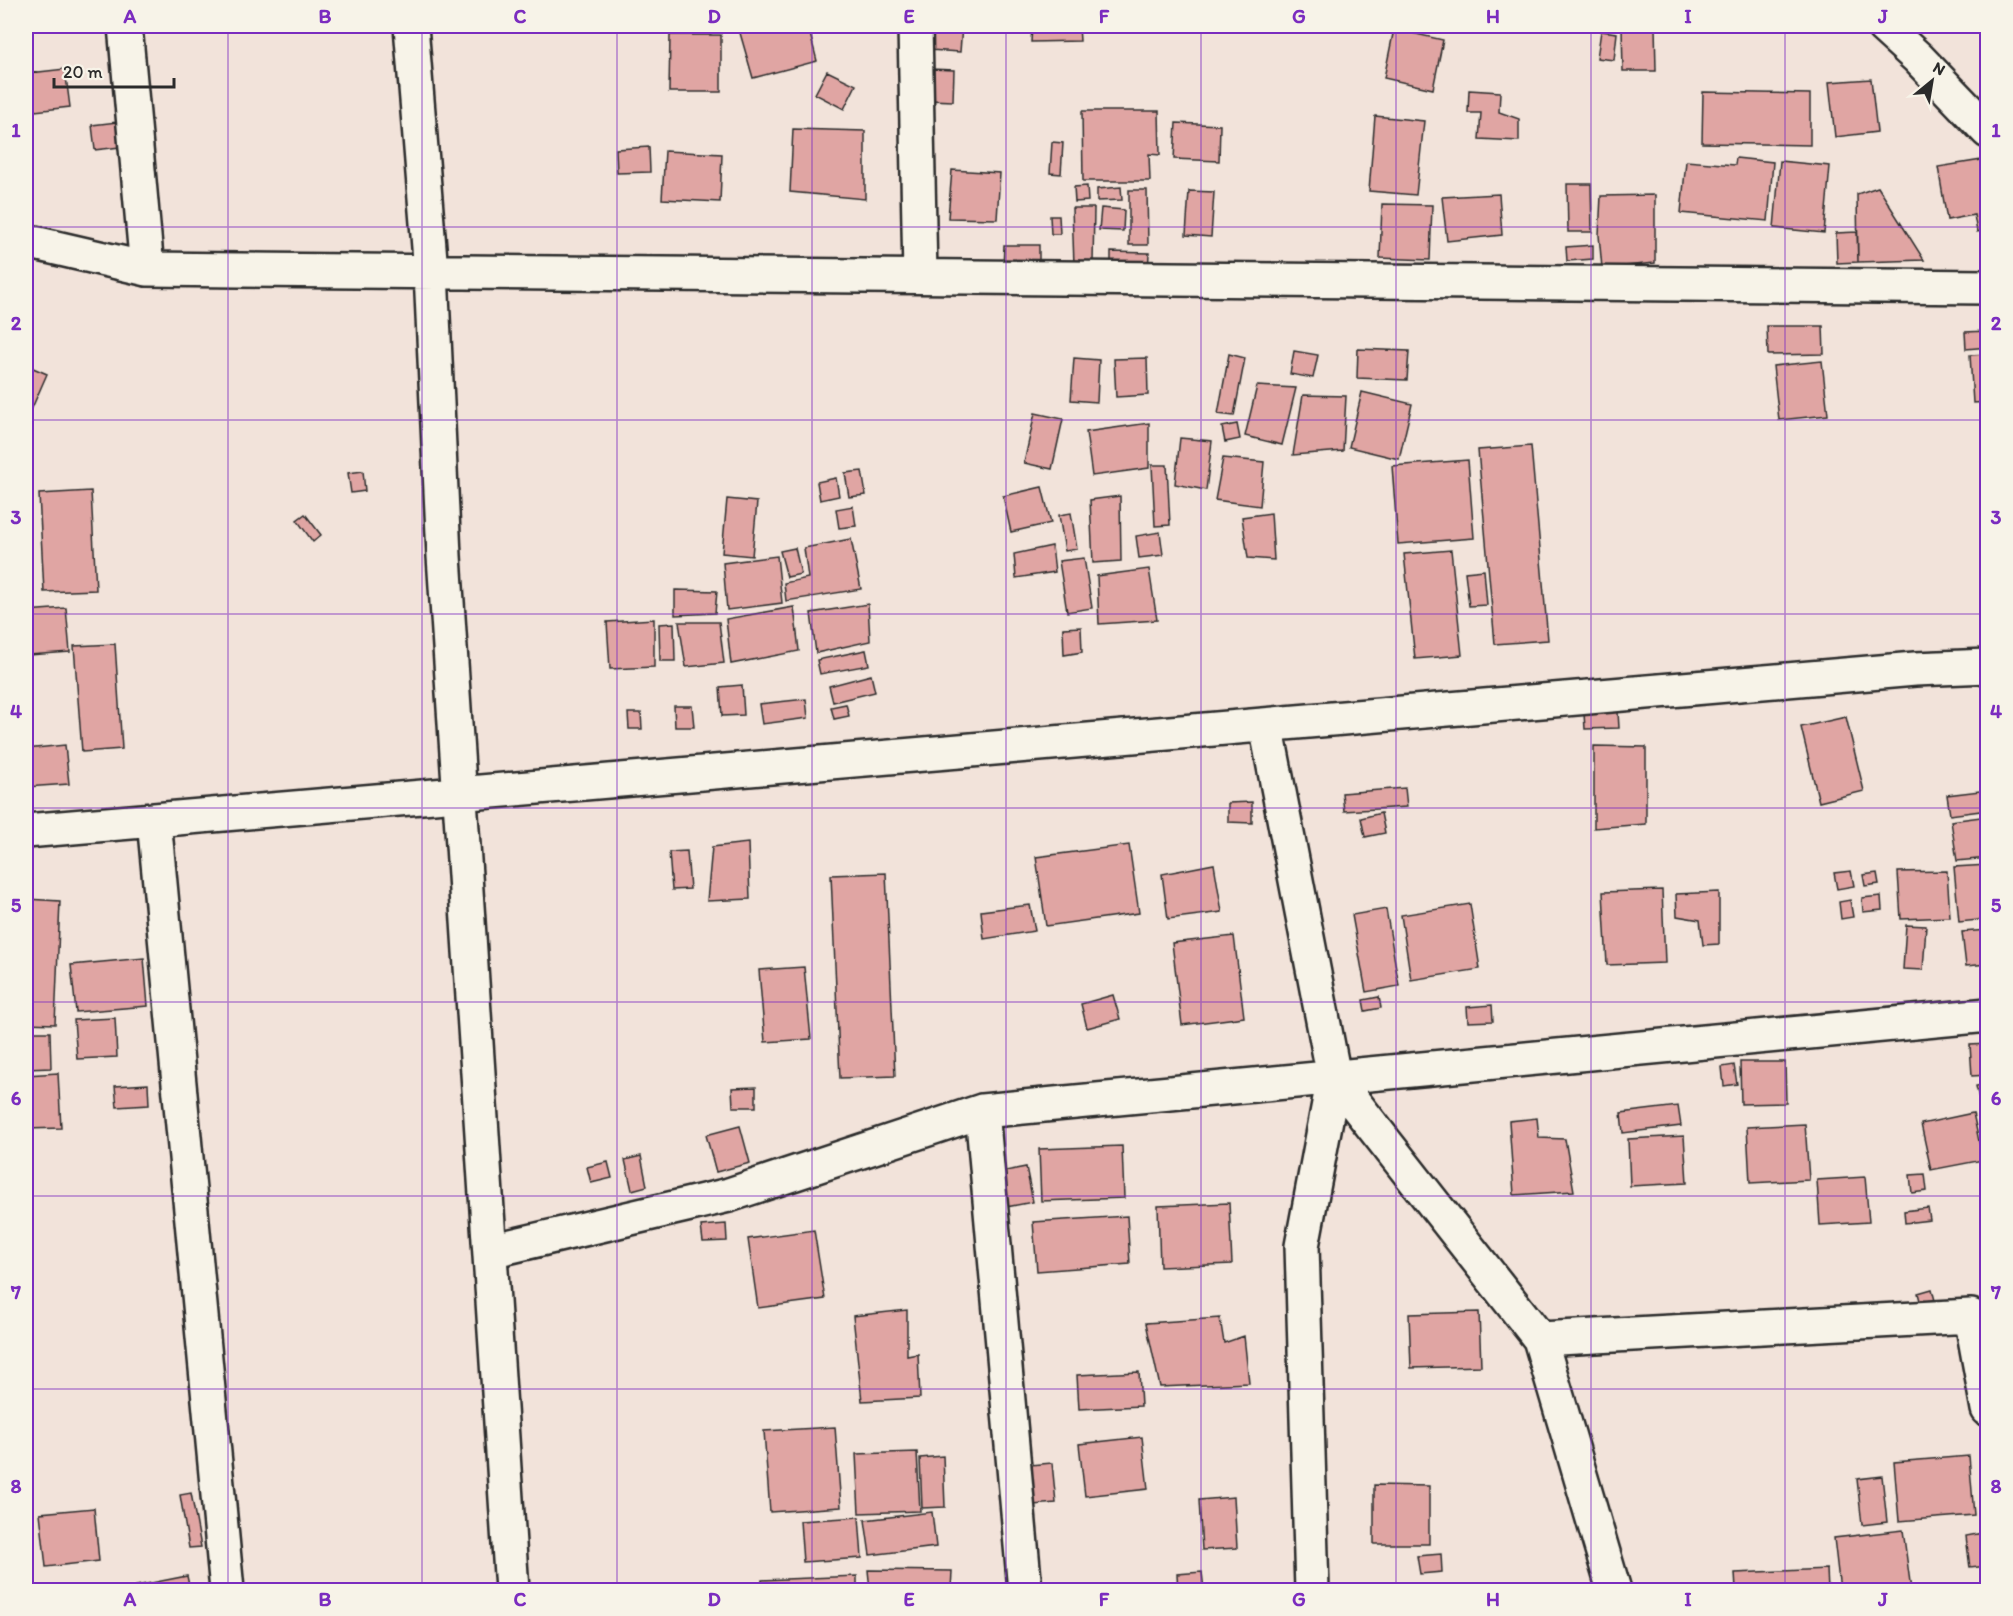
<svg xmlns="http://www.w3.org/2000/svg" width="2013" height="1616" viewBox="0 0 2013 1616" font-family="Itim,sans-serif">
<rect width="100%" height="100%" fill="#f2e3da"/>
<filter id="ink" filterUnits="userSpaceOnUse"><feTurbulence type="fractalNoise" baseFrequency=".0167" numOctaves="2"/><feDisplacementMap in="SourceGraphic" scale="12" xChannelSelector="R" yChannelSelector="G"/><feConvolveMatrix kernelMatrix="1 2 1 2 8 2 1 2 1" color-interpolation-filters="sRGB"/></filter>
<g filter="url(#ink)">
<path fill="#e0a5a3" stroke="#2b2b2b" stroke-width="1.5" d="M 738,26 L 808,26 L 817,61 L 753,78 Z
M 931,26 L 962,26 L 960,52 L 929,50 Z
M 1032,26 L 1079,26 L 1080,41 L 1031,42 Z
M 1622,26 L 1655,26 L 1656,71 L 1623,71 Z
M 1394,29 L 1443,40 L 1433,89 L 1384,78 Z
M 1601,31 L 1617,33 L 1614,60 L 1597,58 Z
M 670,35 L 721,35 L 721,92 L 669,92 Z
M 65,69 L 70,107 L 35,111 L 30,73 Z
M 930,69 L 954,70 L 953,101 L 929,100 Z
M 827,71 L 856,85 L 844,109 L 815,94 Z
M 1871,79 L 1877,132 L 1835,137 L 1829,82 Z
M 1469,90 L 1500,92 L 1499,112 L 1519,119 L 1519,141 L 1479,139 L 1481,113 L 1468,113 Z
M 1703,92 L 1810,94 L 1810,145 L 1702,143 Z
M 1082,111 L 1159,111 L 1160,155 L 1149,154 L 1150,181 L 1083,181 Z
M 1375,116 L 1424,121 L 1416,195 L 1369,191 Z
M 117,122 L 120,147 L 95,150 L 92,125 Z
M 1176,123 L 1220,125 L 1219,161 L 1174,159 Z
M 793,129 L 865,131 L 865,199 L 790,192 Z
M 1052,142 L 1063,143 L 1061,174 L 1050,173 Z
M 649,147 L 650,172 L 617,173 L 616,149 Z
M 665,151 L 722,154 L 720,202 L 662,199 Z
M 1736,158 L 1773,162 L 1768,221 L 1681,213 L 1686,161 L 1735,165 Z
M 1988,159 L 1988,230 L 1977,232 L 1974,215 L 1947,220 L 1938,167 Z
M 1780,161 L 1830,166 L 1824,233 L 1774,228 Z
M 952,170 L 1000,173 L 997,219 L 948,218 Z
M 1567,184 L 1591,184 L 1592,232 L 1568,232 Z
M 1087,186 L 1088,201 L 1075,202 L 1074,187 Z
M 1121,187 L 1122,200 L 1097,201 L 1097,189 Z
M 1878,187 L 1924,260 L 1858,262 L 1857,194 Z
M 1129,190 L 1147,190 L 1148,245 L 1129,245 Z
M 1189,191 L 1214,192 L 1211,237 L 1186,235 Z
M 1499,194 L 1502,235 L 1447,241 L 1442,197 Z
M 1655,195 L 1655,263 L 1602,268 L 1599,235 L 1601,196 Z
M 1382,204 L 1432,205 L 1430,260 L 1380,258 Z
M 1072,208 L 1094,208 L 1093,264 L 1074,265 Z
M 1101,208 L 1124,210 L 1123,231 L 1099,230 Z
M 1050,216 L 1059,216 L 1060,234 L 1051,234 Z
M 1857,232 L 1858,262 L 1837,263 L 1836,233 Z
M 1004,245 L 1039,245 L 1039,269 L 1003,269 Z
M 1593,245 L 1593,259 L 1567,261 L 1566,247 Z
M 1111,252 L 1149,253 L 1148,274 L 1111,273 Z
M 1767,326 L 1823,326 L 1824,354 L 1768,355 Z
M 1988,331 L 1988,347 L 1966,349 L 1965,332 Z
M 1358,349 L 1409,351 L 1407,380 L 1357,378 Z
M 1294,351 L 1318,355 L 1313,378 L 1290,374 Z
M 1229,354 L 1245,358 L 1234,416 L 1218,414 Z
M 1988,354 L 1988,402 L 1973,403 L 1970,355 Z
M 1074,358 L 1099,360 L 1097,402 L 1071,400 Z
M 1147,358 L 1148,395 L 1116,397 L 1114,359 Z
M 1822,361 L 1828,415 L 1779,420 L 1773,366 Z
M 26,365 L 47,374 L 32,408 L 26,405 Z
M 1257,386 L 1296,388 L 1282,445 L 1245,436 Z
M 1362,392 L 1412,404 L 1399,459 L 1349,447 Z
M 1303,395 L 1346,396 L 1343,451 L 1293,455 Z
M 1035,413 L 1063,419 L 1052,469 L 1024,463 Z
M 1149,423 L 1149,468 L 1092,476 L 1086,432 Z
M 1237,424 L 1240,439 L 1225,442 L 1222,427 Z
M 1180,438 L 1212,441 L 1206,490 L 1175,484 Z
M 1531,446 L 1548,640 L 1495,644 L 1478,450 Z
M 1223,458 L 1264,462 L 1260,506 L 1215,500 Z
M 1468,460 L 1474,538 L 1398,544 L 1392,466 Z
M 1152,465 L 1167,465 L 1170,525 L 1155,526 Z
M 363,471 L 365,491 L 351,493 L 348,473 Z
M 862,471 L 866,495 L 849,497 L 845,473 Z
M 836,478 L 839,496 L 820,500 L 817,482 Z
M 1042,487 L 1051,523 L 1011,532 L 1003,496 Z
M 91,491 L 96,590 L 44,592 L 39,494 Z
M 1120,496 L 1121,561 L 1093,563 L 1090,500 Z
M 727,499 L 757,502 L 752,556 L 722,553 Z
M 853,506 L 856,526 L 839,528 L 836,509 Z
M 1071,513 L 1077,549 L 1065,551 L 1059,515 Z
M 1271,513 L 1274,560 L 1248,558 L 1242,517 Z
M 305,514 L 321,535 L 313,542 L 297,520 Z
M 1160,532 L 1163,555 L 1139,558 L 1136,536 Z
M 851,539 L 861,589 L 786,601 L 784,583 L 808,578 L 804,548 Z
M 1052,546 L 1055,572 L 1016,578 L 1014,554 Z
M 795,548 L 801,574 L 787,577 L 780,551 Z
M 1451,550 L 1462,655 L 1415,659 L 1404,554 Z
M 777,556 L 782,603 L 727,610 L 723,563 Z
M 1084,558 L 1092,608 L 1067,612 L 1059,561 Z
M 1149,569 L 1157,620 L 1099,624 L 1097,576 Z
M 1484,570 L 1487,605 L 1469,606 L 1465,572 Z
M 675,590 L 717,591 L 715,613 L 675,615 Z
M 868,604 L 870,641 L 816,653 L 811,613 Z
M 794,607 L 799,651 L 731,664 L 726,619 Z
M 66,608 L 70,652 L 29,655 L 26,611 Z
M 654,619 L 654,667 L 610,669 L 607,622 Z
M 679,622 L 719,622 L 724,663 L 686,667 Z
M 674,623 L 675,661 L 660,661 L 659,624 Z
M 1081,627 L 1082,652 L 1064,655 L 1063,628 Z
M 115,644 L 122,749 L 82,752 L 74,646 Z
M 866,650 L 869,665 L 820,674 L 817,660 Z
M 871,675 L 875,692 L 833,702 L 829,686 Z
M 742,685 L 744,715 L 722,716 L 720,687 Z
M 806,699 L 808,718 L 762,724 L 759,704 Z
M 846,704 L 849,716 L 834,719 L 831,707 Z
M 674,706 L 692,706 L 694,727 L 675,727 Z
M 1618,712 L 1619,728 L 1585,729 L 1584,713 Z
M 628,713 L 641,713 L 642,729 L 629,729 Z
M 1846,717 L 1864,791 L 1819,802 L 1801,727 Z
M 65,745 L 69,784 L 26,787 L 26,749 Z
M 1594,746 L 1646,747 L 1646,824 L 1594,828 Z
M 1405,788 L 1407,807 L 1344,811 L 1342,793 Z
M 1988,790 L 1988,810 L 1950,815 L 1947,795 Z
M 1252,802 L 1252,823 L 1228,822 L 1228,803 Z
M 1381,813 L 1385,833 L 1365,837 L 1361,818 Z
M 1988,816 L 1988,858 L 1957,861 L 1951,821 Z
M 748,843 L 750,899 L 707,901 L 712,847 Z
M 1129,845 L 1139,913 L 1046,926 L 1036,857 Z
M 687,851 L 690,889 L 672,890 L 669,852 Z
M 1214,864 L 1222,912 L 1168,919 L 1162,874 Z
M 1988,865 L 1988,919 L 1959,922 L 1954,867 Z
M 1851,871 L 1854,886 L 1837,889 L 1834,873 Z
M 1947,871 L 1950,917 L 1901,919 L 1898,872 Z
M 886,873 L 895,1076 L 840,1078 L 831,875 Z
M 1877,873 L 1879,884 L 1865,886 L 1863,875 Z
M 1662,890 L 1665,963 L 1607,965 L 1603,892 Z
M 1719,892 L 1719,944 L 1703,945 L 1700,920 L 1677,916 L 1676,894 Z
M 1881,896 L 1882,910 L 1863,912 L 1862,898 Z
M 26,899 L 60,901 L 55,1024 L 26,1023 Z
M 1850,900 L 1853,917 L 1841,919 L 1839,902 Z
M 1470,904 L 1480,969 L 1411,980 L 1401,915 Z
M 1030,905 L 1035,931 L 984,939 L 981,911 Z
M 1386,909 L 1399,986 L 1366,992 L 1352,915 Z
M 1906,925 L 1926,926 L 1923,970 L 1903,969 Z
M 1988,930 L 1988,964 L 1966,966 L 1962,932 Z
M 1234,936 L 1244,1017 L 1182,1025 L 1172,943 Z
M 144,958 L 148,1006 L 76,1012 L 71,965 Z
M 804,967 L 811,1039 L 765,1042 L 759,970 Z
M 1113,995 L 1120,1019 L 1087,1028 L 1081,1004 Z
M 1379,997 L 1381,1008 L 1365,1011 L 1363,1000 Z
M 1492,1005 L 1493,1021 L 1468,1022 L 1467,1007 Z
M 115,1018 L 117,1057 L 77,1059 L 74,1020 Z
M 26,1032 L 50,1032 L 51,1068 L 26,1069 Z
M 1988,1044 L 1988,1075 L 1972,1076 L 1970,1045 Z
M 1740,1062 L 1785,1062 L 1786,1103 L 1741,1104 Z
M 1734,1065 L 1737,1084 L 1724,1086 L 1722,1067 Z
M 58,1073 L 61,1128 L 26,1129 L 26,1075 Z
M 148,1084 L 149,1105 L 117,1107 L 115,1086 Z
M 1988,1084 L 1988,1106 L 1981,1107 L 1976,1086 Z
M 756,1087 L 756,1107 L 733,1107 L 732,1088 Z
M 1678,1106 L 1681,1126 L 1623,1133 L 1621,1113 Z
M 1973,1113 L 1983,1160 L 1931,1170 L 1921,1124 Z
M 1537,1118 L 1539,1138 L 1565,1139 L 1574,1191 L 1514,1195 L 1509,1121 Z
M 1805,1124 L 1809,1180 L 1750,1183 L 1747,1127 Z
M 740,1126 L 750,1163 L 716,1172 L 706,1135 Z
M 1684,1136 L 1687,1183 L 1630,1186 L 1628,1139 Z
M 1122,1146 L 1124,1198 L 1041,1201 L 1039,1149 Z
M 641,1156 L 647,1186 L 632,1190 L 625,1160 Z
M 608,1162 L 612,1178 L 591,1183 L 587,1167 Z
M 1026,1167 L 1033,1202 L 1006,1207 L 1000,1172 Z
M 1925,1174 L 1927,1191 L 1912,1193 L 1910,1175 Z
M 1865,1177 L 1869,1222 L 1820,1225 L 1817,1180 Z
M 1229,1203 L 1232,1264 L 1160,1267 L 1158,1206 Z
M 1928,1208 L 1930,1220 L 1905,1223 L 1904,1211 Z
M 1127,1216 L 1130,1264 L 1037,1271 L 1033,1222 Z
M 726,1224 L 727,1241 L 703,1242 L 701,1226 Z
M 814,1230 L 825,1299 L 758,1308 L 748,1239 Z
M 1932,1289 L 1938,1312 L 1924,1316 L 1918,1293 Z
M 907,1310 L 907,1356 L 918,1354 L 920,1398 L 862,1401 L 853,1316 Z
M 1479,1312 L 1481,1366 L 1411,1368 L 1409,1314 Z
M 1220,1318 L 1224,1343 L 1244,1336 L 1249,1383 L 1160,1387 L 1146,1323 Z
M 1139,1372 L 1141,1406 L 1079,1409 L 1077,1375 Z
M 835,1427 L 841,1507 L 770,1512 L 764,1431 Z
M 1142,1437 L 1148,1489 L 1085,1496 L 1079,1444 Z
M 917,1452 L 920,1511 L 859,1513 L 856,1454 Z
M 943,1456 L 945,1507 L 922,1508 L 920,1458 Z
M 1969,1456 L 1974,1515 L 1899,1521 L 1894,1462 Z
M 1052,1463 L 1056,1503 L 1033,1505 L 1030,1465 Z
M 1882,1476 L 1887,1522 L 1862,1525 L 1857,1479 Z
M 1374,1485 L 1429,1486 L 1429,1544 L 1374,1544 Z
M 191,1493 L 201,1547 L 189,1548 L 180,1495 Z
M 1234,1497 L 1237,1548 L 1202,1550 L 1199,1500 Z
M 94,1508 L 99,1561 L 46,1567 L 40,1513 Z
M 932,1512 L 936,1547 L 870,1555 L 865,1520 Z
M 859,1517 L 862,1558 L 803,1562 L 800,1521 Z
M 1903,1530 L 1911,1590 L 1840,1590 L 1834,1538 Z
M 1983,1533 L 1987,1566 L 1970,1568 L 1966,1536 Z
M 1441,1554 L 1442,1572 L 1420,1574 L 1417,1556 Z
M 1827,1569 L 1828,1590 L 1736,1590 L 1735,1573 Z
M 868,1570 L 952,1571 L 951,1590 L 870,1590 Z
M 1202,1572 L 1204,1590 L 1178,1590 L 1177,1574 Z
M 187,1576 L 190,1590 L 137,1590 L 136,1586 Z
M 857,1576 L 857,1590 L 761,1590 L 762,1580 Z"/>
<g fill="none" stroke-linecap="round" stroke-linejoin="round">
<g stroke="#2b2b2b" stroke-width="38">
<path id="minor" d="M 125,26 L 147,269
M 411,26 L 431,272 L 444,556 L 512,1590
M 915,26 L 920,276
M 1883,26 L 1918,58 L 1988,131
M 26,241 L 147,269 L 1988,287
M 1266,725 L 1334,1077 L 1540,1339 L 1614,1590
M 154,820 L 227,1590
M 26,831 L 1915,669 L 1988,666
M 982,1111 L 1025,1590
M 490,1251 L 729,1195 L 982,1111 L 1988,1015
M 1540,1339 L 1971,1316 L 1988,1409
M 1312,1590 L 1302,1246 L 1334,1077"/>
</g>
<use href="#minor" stroke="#f7f3e8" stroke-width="33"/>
</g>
</g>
<path fill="none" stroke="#7b2cbf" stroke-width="1.5" stroke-opacity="0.55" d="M 228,26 L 228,1590M 422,26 L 422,1590M 617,26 L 617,1590M 812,26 L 812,1590M 1006,26 L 1006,1590M 1201,26 L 1201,1590M 1396,26 L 1396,1590M 1591,26 L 1591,1590M 1785,26 L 1785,1590M 26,227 L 1988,227M 26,420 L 1988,420M 26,614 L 1988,614M 26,808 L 1988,808M 26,1002 L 1988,1002M 26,1196 L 1988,1196M 26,1389 L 1988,1389"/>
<rect width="2013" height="1616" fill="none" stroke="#f7f3e8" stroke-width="66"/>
<g transform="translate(1932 81) rotate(30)" stroke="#f7f3e8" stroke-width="4.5" paint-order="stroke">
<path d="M0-4.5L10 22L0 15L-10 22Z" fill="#2b2b2b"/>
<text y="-9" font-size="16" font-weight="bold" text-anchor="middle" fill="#2b2b2b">N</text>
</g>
<path d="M54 78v9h120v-9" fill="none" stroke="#2b2b2b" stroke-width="3"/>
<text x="63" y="78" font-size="18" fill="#2b2b2b" stroke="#f7f3e8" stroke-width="4.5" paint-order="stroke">20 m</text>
<rect x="33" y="33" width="1947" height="1550" fill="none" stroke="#7b2cbf" stroke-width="2"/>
<g font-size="20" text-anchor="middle" font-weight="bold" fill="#7b2cbf">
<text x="130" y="23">A</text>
<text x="325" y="23">B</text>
<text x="520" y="23">C</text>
<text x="714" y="23">D</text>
<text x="909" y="23">E</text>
<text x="1104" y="23">F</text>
<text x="1299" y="23">G</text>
<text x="1493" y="23">H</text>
<text x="1688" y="23">I</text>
<text x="1883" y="23">J</text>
<text x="16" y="137">1</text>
<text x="1996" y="137">1</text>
<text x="16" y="330">2</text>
<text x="1996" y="330">2</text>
<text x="16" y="524">3</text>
<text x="1996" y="524">3</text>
<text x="16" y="718">4</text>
<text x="1996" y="718">4</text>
<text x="16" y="912">5</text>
<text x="1996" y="912">5</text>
<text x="16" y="1105">6</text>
<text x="1996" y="1105">6</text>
<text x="16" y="1299">7</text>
<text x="1996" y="1299">7</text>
<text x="16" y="1493">8</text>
<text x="1996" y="1493">8</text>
<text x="130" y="1606">A</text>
<text x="325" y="1606">B</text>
<text x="520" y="1606">C</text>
<text x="714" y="1606">D</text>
<text x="909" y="1606">E</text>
<text x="1104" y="1606">F</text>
<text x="1299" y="1606">G</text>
<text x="1493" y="1606">H</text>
<text x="1688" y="1606">I</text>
<text x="1883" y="1606">J</text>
</g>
</svg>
